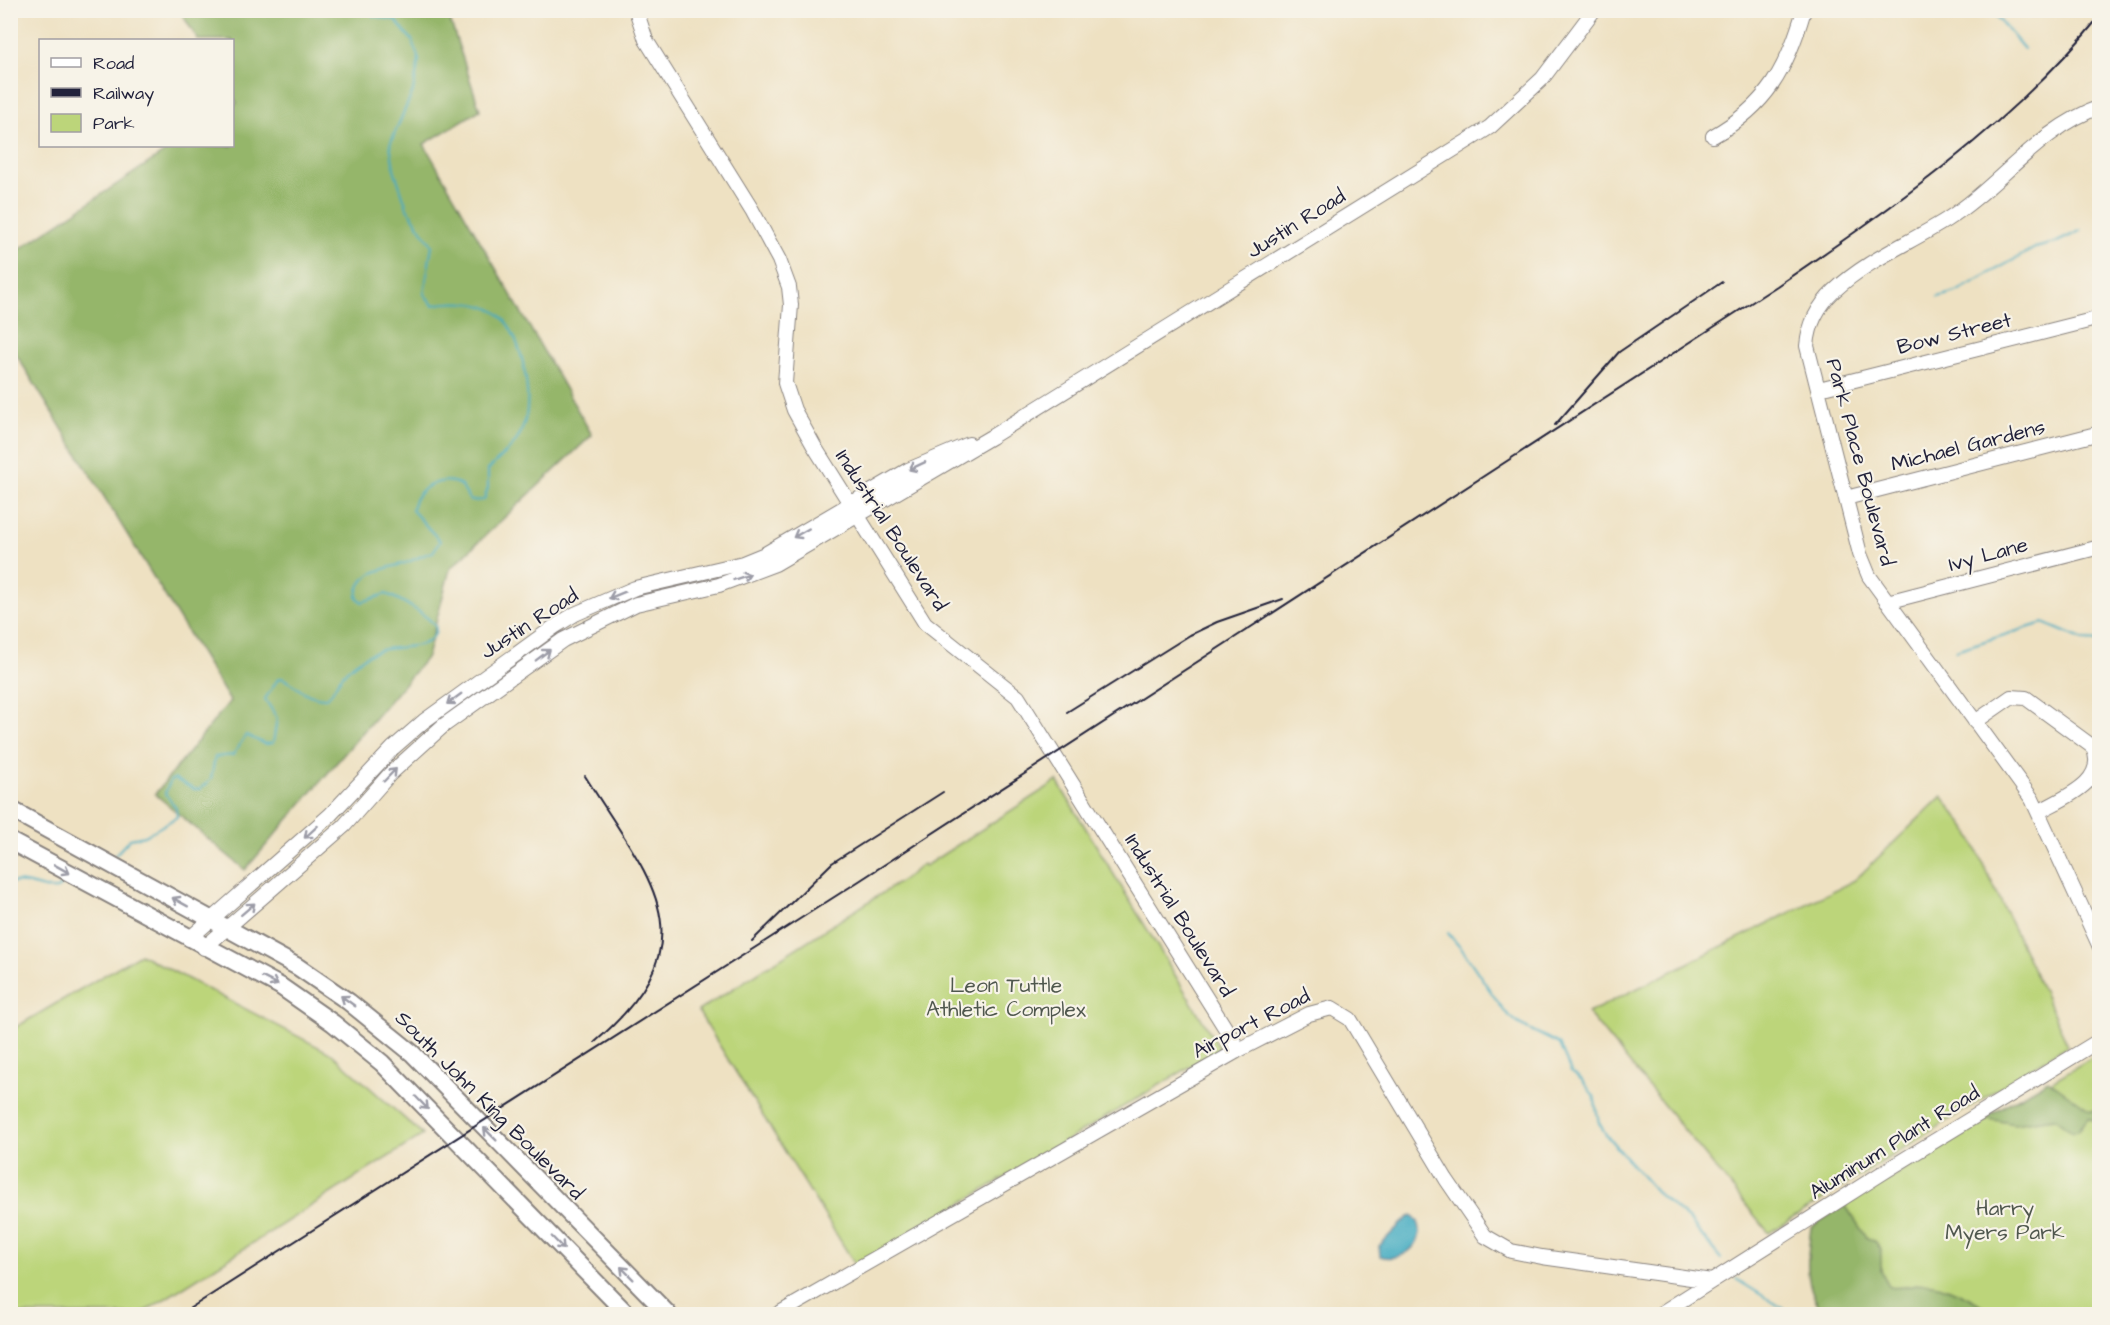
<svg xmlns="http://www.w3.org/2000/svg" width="2110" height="1325" viewBox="0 0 2110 1325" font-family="'Architects Daughter',sans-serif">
<rect width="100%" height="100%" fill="#f7f3e8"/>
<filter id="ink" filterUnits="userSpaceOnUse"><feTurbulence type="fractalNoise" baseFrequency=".0167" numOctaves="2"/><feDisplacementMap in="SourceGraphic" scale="12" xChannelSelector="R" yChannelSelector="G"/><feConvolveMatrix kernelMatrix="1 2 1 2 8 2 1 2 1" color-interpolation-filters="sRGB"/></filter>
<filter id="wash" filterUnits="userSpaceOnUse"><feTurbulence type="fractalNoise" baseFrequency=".008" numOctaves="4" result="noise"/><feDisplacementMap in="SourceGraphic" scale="24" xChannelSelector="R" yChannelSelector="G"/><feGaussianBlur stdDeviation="1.35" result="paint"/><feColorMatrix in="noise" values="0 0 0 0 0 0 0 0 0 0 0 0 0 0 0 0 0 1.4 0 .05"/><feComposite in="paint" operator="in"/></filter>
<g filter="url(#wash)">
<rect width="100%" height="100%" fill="#eee1c2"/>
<path fill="#bcd57a" stroke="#6f7c5a" stroke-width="1.5" d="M 1057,781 L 1220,1049 L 856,1266 L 698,1011 L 906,878 L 923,864 L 925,866 Z
M 1942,796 L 1968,831 L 2068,1045 L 1769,1233 L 1588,1013 L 1855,880 Z
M 140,954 L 332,1054 L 423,1135 L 141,1314 L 11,1314 L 11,1030 Z
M 2099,1053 L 2099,1314 L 1857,1314 L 1844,1206 Z"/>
<path fill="#95b66a" stroke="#5c6c52" stroke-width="1.5" d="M 180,11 L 447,11 L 480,110 L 424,144 L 592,435 L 450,569 L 427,657 L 245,870 L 155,794 L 230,701 L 11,346 L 11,255 L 174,146 L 232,146 L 233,106 L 237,103 L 233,96 L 232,40 L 198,40 Z
M 2048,1080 L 2090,1110 L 2099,1110 L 2099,1122 L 2088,1118 L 2078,1131 L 2073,1132 L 2054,1118 L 2014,1124 L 1984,1118 Z
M 1845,1205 L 1867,1238 L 1876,1242 L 1881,1250 L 1881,1270 L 1889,1287 C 1902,1289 1909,1286 1922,1284 C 1940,1280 1978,1302 1992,1312 L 2002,1311 L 2004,1314 L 1821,1314 C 1819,1304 1814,1298 1811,1288 C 1805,1269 1809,1247 1811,1227 Z"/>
<path fill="#41aac1" stroke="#32667e" stroke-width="1.5" d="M 1412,1215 C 1433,1232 1409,1265 1380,1256 L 1379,1246 C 1386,1239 1405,1218 1412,1215 Z"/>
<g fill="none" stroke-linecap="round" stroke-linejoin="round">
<path stroke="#41aac1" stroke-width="2" d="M 1991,10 L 2024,49
M 1938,297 L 1956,292 L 2035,248 L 2055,243 L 2082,230
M 1956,650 L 2043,623 L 2084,640 L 2100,641
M 115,855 L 130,839 L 145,836 L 177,817 L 176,808 L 165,793 L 171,780 L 175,779 L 194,789 L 201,789 L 211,779 L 215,757 L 233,755 L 246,735 L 265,744 L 273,743 L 277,718 L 265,699 L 278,679 L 282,678 C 298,686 307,699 326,698 C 333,694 334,686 339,680 C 349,665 364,656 380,650 C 396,645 435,652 436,628 C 432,617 397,598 386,594 L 362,602 L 357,597 C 358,573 380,570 398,565 C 410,563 420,555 433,552 L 440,541 L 412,510 C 415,488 441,475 461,485 L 470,501 L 484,500 L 488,488 L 488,470 C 504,452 518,448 525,420 C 533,392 521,330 496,312 C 480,301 451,301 433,305 L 424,294 L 432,245 L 407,208 L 394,169 L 390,144 L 413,91 L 419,60 L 412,40 L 395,20 L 373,16 L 370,10
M 10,883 C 27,879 41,891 57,889 L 63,883
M 1448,933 L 1464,952 L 1504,1011 L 1519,1024 L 1559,1044 L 1571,1072 L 1581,1079 L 1594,1096 L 1599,1123 L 1607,1136 L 1656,1192 L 1689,1220 L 1721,1259
M 1736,1279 L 1792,1314"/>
</g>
</g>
<g filter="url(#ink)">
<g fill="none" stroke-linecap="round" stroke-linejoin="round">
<g stroke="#88827e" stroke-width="16">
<path id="minor" d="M 636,10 L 646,40 L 752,210 L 779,260 L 789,287 L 791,305 L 785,383 L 794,410 L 814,446 L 925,623 L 1018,697 L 1239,1050
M 2100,107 C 2039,128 1999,187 1946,220 C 1908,244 1867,260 1834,291 C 1817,307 1809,324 1807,346 L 1860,554 L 1869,576 L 2032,799 L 2100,947
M 1713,136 C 1767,106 1787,69 1804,10
M 1819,389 L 2100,318
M 1846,498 L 2100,433
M 1887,602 L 2100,547
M 1975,722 L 2011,697 L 2026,698 L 2093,747 C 2109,782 2063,798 2038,812
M 189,939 L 330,815 L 393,748 L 424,721 L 554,627 L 575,614 L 635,588 L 743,563 L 765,554 L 908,470 L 969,444
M 204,948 L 344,826 L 390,774 L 443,726 L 563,640 L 636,604 L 719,585 L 775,564 L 991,437 L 1490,127 L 1542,79 L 1594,10
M 778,1314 L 1239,1050 L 1309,1014 L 1332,1008 L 1350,1019 L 1446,1179 L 1485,1236 L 1511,1251 L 1542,1257 L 1712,1281
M 1660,1314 L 1887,1170 L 2100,1040"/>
</g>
<g stroke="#88827e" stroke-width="20">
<path id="major" d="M 10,809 L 298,967 L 349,1002 L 412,1053 L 668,1314
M 10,841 L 280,986 L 333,1023 L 382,1063 L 627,1314"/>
</g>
<use href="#minor" stroke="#fff" stroke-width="14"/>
<use href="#major" stroke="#fff" stroke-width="16"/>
<path stroke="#22223b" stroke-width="2" d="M 1555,425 L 1619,352 L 1722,282
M 1067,712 L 1190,635 L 1217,622 L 1283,599
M 585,776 C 651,882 713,940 595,1042
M 752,941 L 832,863 L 943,792
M 181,1314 L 853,885 L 1777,286 C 1894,206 2010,126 2100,16"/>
</g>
<defs><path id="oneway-shaft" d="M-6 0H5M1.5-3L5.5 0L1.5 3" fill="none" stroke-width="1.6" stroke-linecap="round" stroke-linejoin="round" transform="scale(1.5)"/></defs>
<g stroke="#9c9ca7">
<use href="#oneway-shaft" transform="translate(917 466) rotate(155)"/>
<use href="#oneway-shaft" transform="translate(801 533) rotate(150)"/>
<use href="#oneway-shaft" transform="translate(742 577) rotate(-19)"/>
<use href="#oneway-shaft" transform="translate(617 595) rotate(158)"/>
<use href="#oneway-shaft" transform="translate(543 655) rotate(-37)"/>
<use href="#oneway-shaft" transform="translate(454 699) rotate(144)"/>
<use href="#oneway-shaft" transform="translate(390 775) rotate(-46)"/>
<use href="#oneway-shaft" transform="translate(311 832) rotate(138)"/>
<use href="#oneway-shaft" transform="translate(62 869) rotate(29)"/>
<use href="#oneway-shaft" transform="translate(180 902) rotate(-151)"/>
<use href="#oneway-shaft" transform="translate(248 909) rotate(-41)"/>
<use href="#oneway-shaft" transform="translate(270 981) rotate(27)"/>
<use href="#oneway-shaft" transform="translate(348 1001) rotate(-144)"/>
<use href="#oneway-shaft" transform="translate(422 1103) rotate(46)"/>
<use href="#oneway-shaft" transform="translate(490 1134) rotate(-135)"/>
<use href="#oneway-shaft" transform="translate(558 1243) rotate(46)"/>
<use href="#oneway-shaft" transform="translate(627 1273) rotate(-135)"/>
</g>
</g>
<g text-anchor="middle" stroke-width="4.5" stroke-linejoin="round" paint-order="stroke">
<g font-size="21" fill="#22223b" stroke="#f7f3e8">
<text transform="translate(1296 223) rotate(-32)" y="7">Justin Road</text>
<text transform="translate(1954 333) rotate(-14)" y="7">Bow Street</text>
<text transform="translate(1968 445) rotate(-14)" y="7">Michael Gardens</text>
<text transform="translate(1861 462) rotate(75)" y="7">Park Place Boulevard</text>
<text transform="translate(892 530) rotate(57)" y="7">Industrial Boulevard</text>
<text transform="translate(1988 554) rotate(-15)" y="7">Ivy Lane</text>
<text transform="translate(529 623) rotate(-33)" y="7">Justin Road</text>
<text transform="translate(1180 915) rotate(58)" y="7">Industrial Boulevard</text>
<text transform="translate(1251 1023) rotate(-27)" y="7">Airport Road</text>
<text transform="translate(490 1105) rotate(45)" y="7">South John King Boulevard</text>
<text transform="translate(1894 1142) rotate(-32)" y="7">Aluminum Plant Road</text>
</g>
<g font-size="21" fill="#50584e" stroke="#f7f3e8">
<text x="1006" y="992">Leon Tuttle<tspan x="1006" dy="24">Athletic Complex</tspan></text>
<text x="2005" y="1215">Harry<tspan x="2005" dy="24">Myers Park</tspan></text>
</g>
</g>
<rect width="2110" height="1325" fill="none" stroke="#f7f3e8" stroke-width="36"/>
<rect x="39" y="39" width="195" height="108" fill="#f7f3e8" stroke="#a29fa3" stroke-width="1.5"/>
<rect x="51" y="58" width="30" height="9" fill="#ffffff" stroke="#a29fa3" stroke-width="1.5"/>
<text x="93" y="69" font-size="18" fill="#22223b">Road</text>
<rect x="51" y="88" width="30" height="9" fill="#22223b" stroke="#a29fa3" stroke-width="1.5"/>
<text x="93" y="99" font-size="18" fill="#22223b">Railway</text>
<rect x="51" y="114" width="30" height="18" fill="#bcd57a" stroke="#a29fa3" stroke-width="1.5"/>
<text x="93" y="129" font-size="18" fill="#22223b">Park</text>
</svg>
